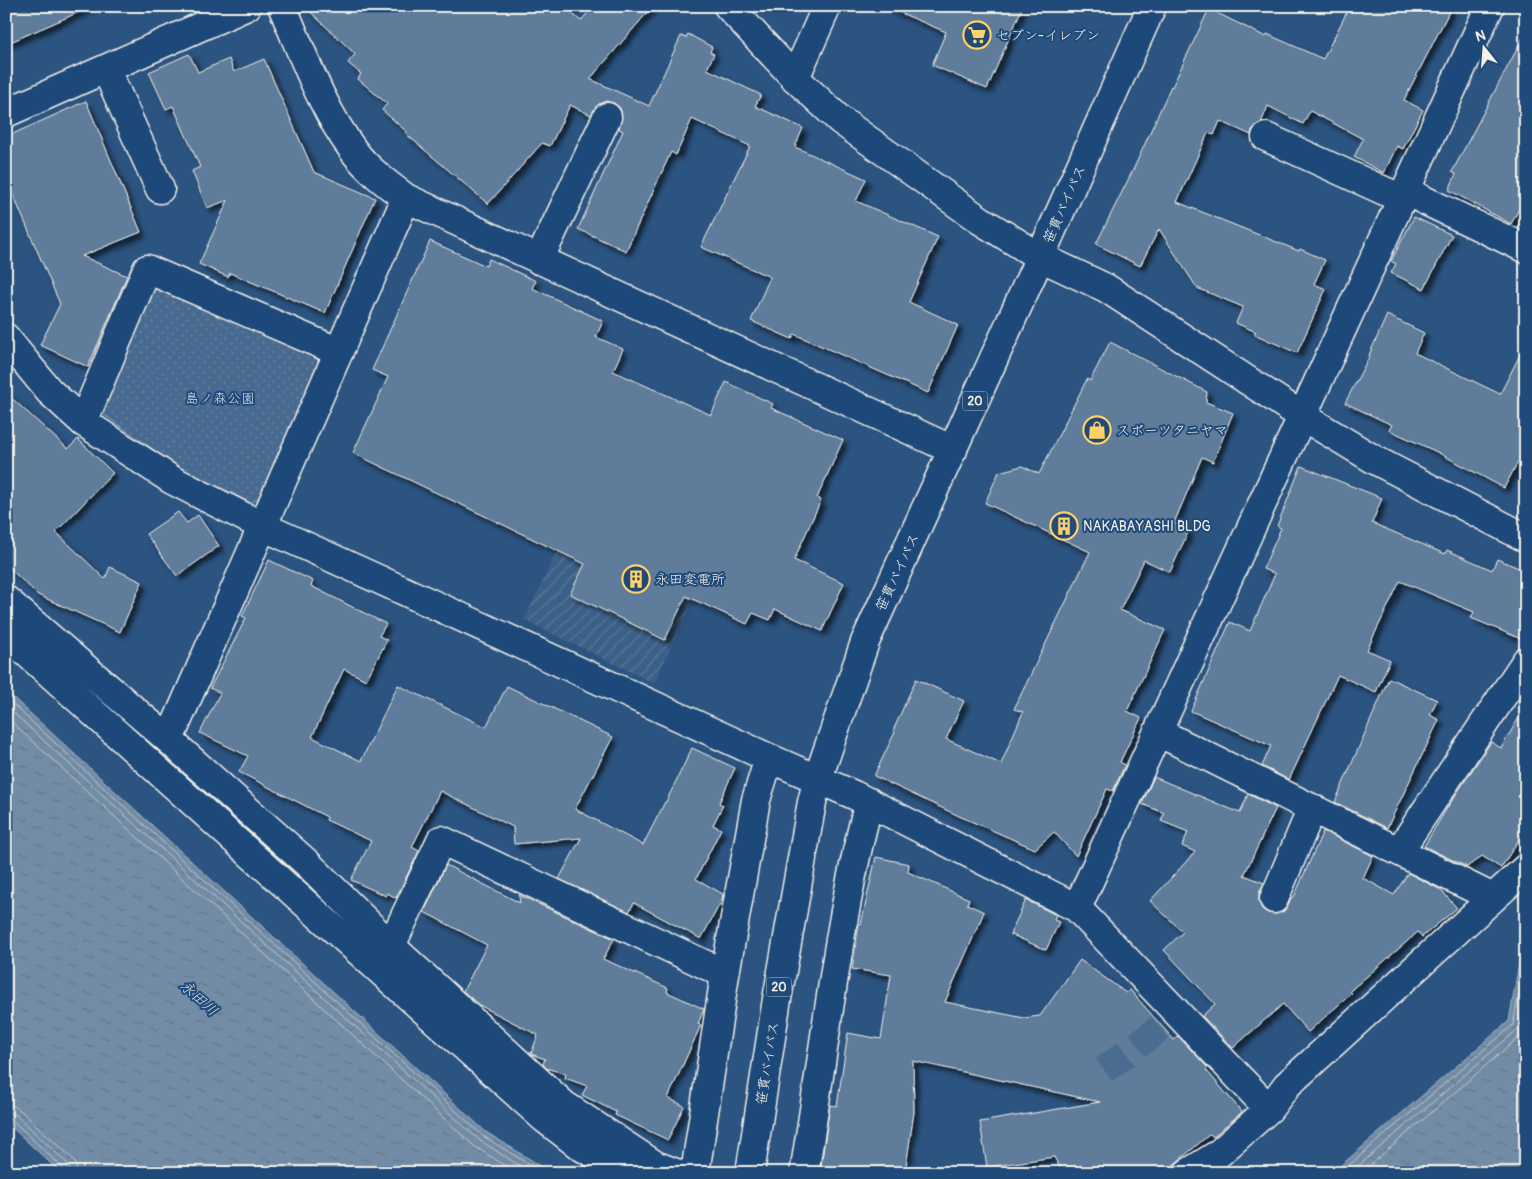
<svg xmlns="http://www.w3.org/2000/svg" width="1532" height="1179" viewBox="0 0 1532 1179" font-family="Pangolin,'Klee One',sans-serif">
<defs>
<pattern id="industrial-furrows" width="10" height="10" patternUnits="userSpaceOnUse" patternTransform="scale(1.25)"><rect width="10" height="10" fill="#3b6088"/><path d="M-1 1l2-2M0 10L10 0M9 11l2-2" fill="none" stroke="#587799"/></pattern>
<pattern id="grass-dots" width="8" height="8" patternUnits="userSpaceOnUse" patternTransform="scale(1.25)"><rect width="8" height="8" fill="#496b90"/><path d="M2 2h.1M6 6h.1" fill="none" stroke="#6481a0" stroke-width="1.8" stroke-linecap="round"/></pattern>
<pattern id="water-ripples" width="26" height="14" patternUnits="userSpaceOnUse" patternTransform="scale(1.25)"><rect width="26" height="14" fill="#738ca6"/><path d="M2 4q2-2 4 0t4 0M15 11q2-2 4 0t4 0" fill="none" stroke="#647484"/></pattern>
<filter id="shadow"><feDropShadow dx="4.5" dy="4.5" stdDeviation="2.5" flood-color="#0009"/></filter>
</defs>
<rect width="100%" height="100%" fill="#2c5481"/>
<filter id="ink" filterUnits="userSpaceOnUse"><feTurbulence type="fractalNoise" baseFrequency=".02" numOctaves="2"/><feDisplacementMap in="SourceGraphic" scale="10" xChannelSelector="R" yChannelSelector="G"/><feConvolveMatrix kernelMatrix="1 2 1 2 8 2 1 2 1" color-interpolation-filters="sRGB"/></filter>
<g filter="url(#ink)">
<path fill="url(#industrial-furrows)" d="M 589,486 L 719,548 L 654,683 L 524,620 Z"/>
<path fill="url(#grass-dots)" stroke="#9eaebc" d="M 161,285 L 316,355 L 320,368 L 265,494 L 251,503 L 177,466 L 104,415 L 104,390 L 146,294 Z"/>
<path fill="url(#water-ripples)" stroke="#a7b4c0" d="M 6,691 L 486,1132 L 552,1173 L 61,1173 L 6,1122 Z
M 1526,947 L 1526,1173 L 1332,1173 L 1509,1021 L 1521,951 Z"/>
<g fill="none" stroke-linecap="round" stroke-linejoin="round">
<path stroke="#c0c9ce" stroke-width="1" d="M 6,698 L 483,1136 L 543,1173
M 6,706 L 479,1140 L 531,1173
M 6,717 L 474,1146 L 516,1173
M 6,1105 L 14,1106 L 20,1110 L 71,1157 L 76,1164 L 77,1173
M 6,1112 L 16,1115 L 66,1162 L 69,1167 L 70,1173
M 6,1119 L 12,1120 L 62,1167 L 63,1173
M 1340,1173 L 1513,1025 L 1526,954
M 1350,1173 L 1517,1030 L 1521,1023 L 1526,992
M 1361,1173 L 1526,1031"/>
</g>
<path fill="#5e7b9a" stroke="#f4f1e8" filter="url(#shadow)" d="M 6,6 L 93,6 L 6,44 Z
M 304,6 L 563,6 L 581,21 L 593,6 L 653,6 L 590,79 L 649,106 L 681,36 L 686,38 L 688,34 L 712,47 L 710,52 L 714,54 L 707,69 L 761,95 L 755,106 L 803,128 L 795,147 L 866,179 L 856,201 L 938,237 L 909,302 L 958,325 L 928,393 L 794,334 L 792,339 L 751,321 L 770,277 L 701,247 L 750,146 L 692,119 L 676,155 L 671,152 L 626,251 L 578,229 L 623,131 L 619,129 L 622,115 L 620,108 L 614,103 L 606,101 L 599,104 L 591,115 L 570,105 L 550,146 L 542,143 L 488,204 L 406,134 L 407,132 L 382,110 L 387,104 L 358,79 L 361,74 L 348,63 L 355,54 Z
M 884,6 L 1023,6 L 987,89 L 932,65 L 946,32 Z
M 1350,6 L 1452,6 L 1404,100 L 1423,110 L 1403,149 L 1397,146 L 1384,173 L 1354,157 L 1363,139 L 1310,111 L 1303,124 L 1268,106 L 1261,123 L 1252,130 L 1251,135 L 1220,121 L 1214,135 L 1208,133 L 1177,202 L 1299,251 L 1300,249 L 1325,260 L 1314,284 L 1326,289 L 1297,353 L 1254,334 L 1256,332 L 1236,323 L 1243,307 L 1197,288 L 1159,229 L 1140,266 L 1096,244 L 1134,168 L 1171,86 L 1172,87 L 1209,9 L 1266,37 L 1267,34 L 1323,59 Z
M 1526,32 L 1526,196 L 1511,224 L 1449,190 L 1456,174 L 1452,172 Z
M 189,54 L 198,72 L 229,59 L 234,72 L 264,59 L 314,172 L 375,198 L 325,313 L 230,273 L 228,277 L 199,264 L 228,200 L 207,208 L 192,171 L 200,167 L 173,106 L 166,109 L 149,72 Z
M 86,101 L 141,232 L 82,256 L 127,276 L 88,367 L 40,345 L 60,304 L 6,178 L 6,137 Z
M 1414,217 L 1452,235 L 1424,289 L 1391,273 L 1396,264 L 1391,261 Z
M 430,241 L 486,266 L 489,259 L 536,281 L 532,288 L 603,321 L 596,337 L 623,349 L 613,371 L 711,415 L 726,382 L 773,404 L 771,408 L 843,440 L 817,498 L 821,500 L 794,560 L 844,583 L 822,631 L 775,609 L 770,620 L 753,613 L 747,624 L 686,596 L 665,640 L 570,594 L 585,564 L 353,453 L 388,377 L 372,370 Z
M 1387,315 L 1424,333 L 1415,353 L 1500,394 L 1526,343 L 1526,447 L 1504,488 L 1437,452 L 1389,430 L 1392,425 L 1345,403 L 1370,355 L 1369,355 Z
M 1110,342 L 1207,392 L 1206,402 L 1233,413 L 1213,462 L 1202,457 L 1174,523 L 1189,530 L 1170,572 L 1144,560 L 1120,610 L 1165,630 L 1127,711 L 1141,718 L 1120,762 L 1125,765 L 1113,791 L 1107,789 L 1076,856 L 1054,832 L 1035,849 L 959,816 L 874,776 L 895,732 L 893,731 L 916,679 L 964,701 L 946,739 L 1001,764 L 1023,712 L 1014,709 L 1090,552 L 985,503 L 999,472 L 1022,466 L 1039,474 L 1087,379 L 1090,381 Z
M 6,393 L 68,449 L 78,439 L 113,473 L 56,532 L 105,579 L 110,567 L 142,582 L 120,632 L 38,595 L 6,565 Z
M 1301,466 L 1382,498 L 1372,523 L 1445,554 L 1447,550 L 1492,570 L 1497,559 L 1526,571 L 1526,641 L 1471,618 L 1474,612 L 1400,581 L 1367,650 L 1390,660 L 1376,692 L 1338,675 L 1289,780 L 1262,766 L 1271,746 L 1191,711 L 1230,622 L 1250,631 L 1275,574 L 1263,569 L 1281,528 L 1277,526 Z
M 178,512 L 187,523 L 198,515 L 219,546 L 177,576 L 146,534 Z
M 269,560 L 313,581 L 311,586 L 386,624 L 379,636 L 387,640 L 366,680 L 344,669 L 312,737 L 361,761 L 398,685 L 486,727 L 507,686 L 613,737 L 575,809 L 643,845 L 665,802 L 666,802 L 692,748 L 735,768 L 719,803 L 723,805 L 713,825 L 721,829 L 696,879 L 723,894 L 722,900 L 701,939 L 634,903 L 629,912 L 559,879 L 581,838 L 514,844 L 513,827 L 440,791 L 412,847 L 419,851 L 396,898 L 387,893 L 386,896 L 351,880 L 371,841 L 326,820 L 327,817 L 239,772 L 248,756 L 200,733 L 220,693 L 210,688 L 246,618 L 242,616 Z
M 1389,678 L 1437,700 L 1430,715 L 1439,720 L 1387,828 L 1335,802 Z
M 1526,706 L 1526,828 L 1501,868 L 1482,856 L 1467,867 L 1424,846 L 1449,805 L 1491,742 L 1501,748 Z
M 1154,777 L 1240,813 L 1248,794 L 1276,808 L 1244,875 L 1264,883 L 1259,893 L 1259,901 L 1262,909 L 1268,913 L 1276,914 L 1284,911 L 1288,905 L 1292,896 L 1294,897 L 1323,831 L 1373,856 L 1363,878 L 1394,895 L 1408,873 L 1441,890 L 1457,908 L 1422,937 L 1418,932 L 1350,991 L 1352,993 L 1308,1032 L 1283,1004 L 1233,1048 L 1202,1016 L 1215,1004 L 1164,950 L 1183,932 L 1150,901 L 1195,852 L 1182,846 L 1188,832 L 1161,821 L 1164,813 L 1142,804 Z
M 876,857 L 909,864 L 908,872 L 969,899 L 967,904 L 984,912 L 945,1002 L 1024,1018 L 1040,1016 L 1080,960 L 1126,993 L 1130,990 L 1174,1040 L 1178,1036 L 1208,1068 L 1206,1070 L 1242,1112 L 1213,1137 L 1210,1134 L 1171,1167 L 1160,1173 L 1063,1173 L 1054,1157 L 987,1167 L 980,1122 L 1100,1102 L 913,1061 L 914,1112 L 905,1173 L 820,1173 L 830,1105 L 837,1106 L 848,1033 L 881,1039 L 891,975 L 852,969 L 859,923 L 861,924 Z
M 446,865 L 520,903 L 519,895 L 614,939 L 603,959 L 668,988 L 667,992 L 704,1009 L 698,1024 L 701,1025 L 668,1098 L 684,1106 L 668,1140 L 615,1115 L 616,1112 L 582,1095 L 587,1086 L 565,1078 L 566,1074 L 546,1068 L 543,1064 L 545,1059 L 531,1054 L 538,1035 L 479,1005 L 463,991 L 487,945 L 424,912 Z
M 1026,900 L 1056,915 L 1054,920 L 1059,922 L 1046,950 L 1010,934 Z"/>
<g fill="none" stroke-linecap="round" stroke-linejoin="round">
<path stroke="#4a6c90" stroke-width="28" stroke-dasharray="28 14" stroke-linecap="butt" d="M 1104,1070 L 1179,1014"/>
<g stroke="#f4f1e8" stroke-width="31">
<path id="street" d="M 282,6 C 303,54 321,107 353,150 C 367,169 387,184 406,198 L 953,450
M 106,69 L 160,189
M 795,78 L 827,6
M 6,113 L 247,6
M 1266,137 L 1402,199
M 1405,191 L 1526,249
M 1040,257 L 1106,288 L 1302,416 L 1375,460 L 1526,538
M 539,260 L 607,117
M 6,338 L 49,391 L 83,422 L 172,480 L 262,526 L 769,758 L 854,795 L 1077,908 L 1269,1109
M 83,422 L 147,269 L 339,352
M 6,600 L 169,740 L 308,864 L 391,946 L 564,1105 L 655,1165 L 676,1173
M 6,634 L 545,1119 L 580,1146 L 630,1173
M 1158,732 L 1493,898
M 169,740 L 406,198
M 1399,851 L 1526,661
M 1274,899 L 1312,808
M 1077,908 L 1490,6
M 391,946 L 441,840 L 725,974
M 695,1173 L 725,974 L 756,800 L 769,758
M 804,1173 C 825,1049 837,923 869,802
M 1188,1173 L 1217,1155 L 1269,1109 L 1287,1085 L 1526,868"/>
</g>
<g stroke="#f4f1e8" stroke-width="31">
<path id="secondary" d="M 728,6 L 795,78 L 840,120 L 980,220 L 1040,257"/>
</g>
<g stroke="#f4f1e8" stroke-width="31">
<path id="primary" d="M 750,1173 L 776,1005 L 812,802 L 818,778 L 865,642 L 1040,257 L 1152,6"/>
</g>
<use href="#street" stroke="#1f4a7a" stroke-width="28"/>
<use href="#secondary" stroke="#1f4a7a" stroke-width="28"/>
<use href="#primary" stroke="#1f4a7a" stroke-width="28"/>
</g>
</g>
<defs>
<g id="supermarket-ring" transform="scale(1.4375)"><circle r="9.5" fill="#1f4a7a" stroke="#ffd166" stroke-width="1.5"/><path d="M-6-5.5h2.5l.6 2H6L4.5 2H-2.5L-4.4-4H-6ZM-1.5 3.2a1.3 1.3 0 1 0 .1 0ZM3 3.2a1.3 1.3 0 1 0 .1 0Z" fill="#ffd166"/></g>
<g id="shop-ring" transform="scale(1.4375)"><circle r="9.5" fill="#1f4a7a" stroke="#ffd166" stroke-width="1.5"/><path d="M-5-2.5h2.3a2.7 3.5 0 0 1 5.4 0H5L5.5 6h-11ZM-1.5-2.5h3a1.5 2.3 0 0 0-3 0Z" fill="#ffd166"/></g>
<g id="building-ring" transform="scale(1.4375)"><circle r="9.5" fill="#1f4a7a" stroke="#ffd166" stroke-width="1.5"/><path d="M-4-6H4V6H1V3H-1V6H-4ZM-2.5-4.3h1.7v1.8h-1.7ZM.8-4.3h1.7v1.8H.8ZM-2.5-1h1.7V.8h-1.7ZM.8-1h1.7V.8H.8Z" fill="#ffd166"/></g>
</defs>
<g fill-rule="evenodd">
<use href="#supermarket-ring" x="977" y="35"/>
<use href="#shop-ring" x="1097" y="430"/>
<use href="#building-ring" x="1064" y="526"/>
<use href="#building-ring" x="636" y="579"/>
</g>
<g text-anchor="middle" stroke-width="4" stroke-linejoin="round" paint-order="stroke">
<g fill="#1f4a7a" stroke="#b4bfc7" stroke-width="1">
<rect x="962.5" y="391.5" width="25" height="19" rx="4"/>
<rect x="766.5" y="977.5" width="25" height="19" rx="4"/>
</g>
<g font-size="12" font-weight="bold" fill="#f4f1e8">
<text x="975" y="405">20</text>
<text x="779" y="991">20</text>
</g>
<g font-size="14" fill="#f4f1e8" stroke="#1f4a7a" text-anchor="start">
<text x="996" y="40">セブン-イレブン</text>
<text x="1116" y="435">スポーツタニヤマ</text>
<text x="1083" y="531">NAKABAYASHI BLDG</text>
<text x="655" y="584">永田変電所</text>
</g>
<g font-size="14" fill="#f4f1e8" stroke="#1f4a7a">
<text transform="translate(1064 204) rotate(-66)" y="5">笹貫バイパス</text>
<text transform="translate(897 572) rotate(-65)" y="5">笹貫バイパス</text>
<text transform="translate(767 1063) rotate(-81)" y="5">笹貫バイパス</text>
</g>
<g font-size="14" fill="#dadddb" stroke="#1f4a7a">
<text x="220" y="403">島ノ森公園</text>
</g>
<g font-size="15" font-style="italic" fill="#dadddb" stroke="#1f4a7a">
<text transform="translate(199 998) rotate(42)" y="5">永田川</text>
</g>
</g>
<rect width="1532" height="1179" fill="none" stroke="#1f4a7a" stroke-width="25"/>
<rect x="12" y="12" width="1507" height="1154" fill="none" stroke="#f4f1e8" stroke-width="2" filter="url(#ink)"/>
<g transform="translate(1484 48) rotate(343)" stroke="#1f4a7a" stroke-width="4" paint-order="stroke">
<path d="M0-4L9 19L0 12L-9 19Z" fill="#f4f1e8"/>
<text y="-8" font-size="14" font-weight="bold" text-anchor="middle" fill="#f4f1e8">N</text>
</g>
</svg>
